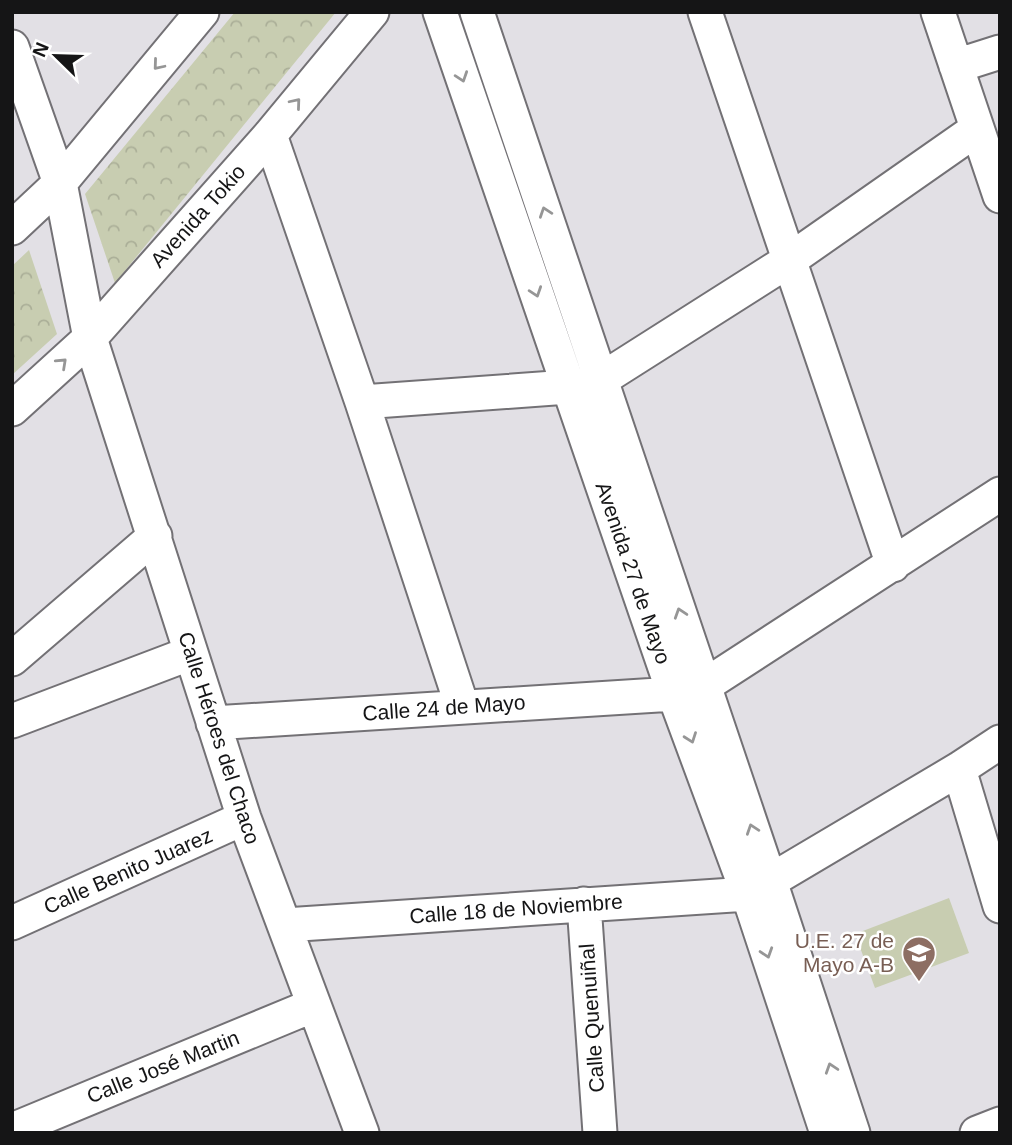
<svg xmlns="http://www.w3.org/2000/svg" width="1012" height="1145" viewBox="0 0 1012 1145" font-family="Helvetica,sans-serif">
<defs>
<pattern id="park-crowns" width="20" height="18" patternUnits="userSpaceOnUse" patternTransform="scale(1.75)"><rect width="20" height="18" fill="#c8cdb1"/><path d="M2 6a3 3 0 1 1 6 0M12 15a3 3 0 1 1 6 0" fill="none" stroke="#abaf98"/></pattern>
</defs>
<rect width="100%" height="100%" fill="#e2e0e5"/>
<path fill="#c8cdb1" d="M 949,898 L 969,953 L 875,988 L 855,934 Z"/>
<path fill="url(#park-crowns)" d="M 235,12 L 336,12 L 115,283 L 85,194 Z
M 29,250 L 57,334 L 12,375 L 12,266 Z"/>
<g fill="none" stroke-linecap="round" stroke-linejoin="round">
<g stroke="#737175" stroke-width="37">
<path id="minor" d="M 440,12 L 674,694 L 748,894 L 827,1133
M 477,12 L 770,881 L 853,1133
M 705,12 L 893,565
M 938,12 L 1000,196
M 12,47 L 60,183 L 90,338 L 244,818 L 362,1133
M 956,66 L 1000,52
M 270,135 L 362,402 L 462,706
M 12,228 L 60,183 L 202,12
M 602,379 L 791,259 L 977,129
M 362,402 L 568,387
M 12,409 L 90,338 L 270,135 L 372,12
M 12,659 L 155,536
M 704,686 L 1000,494
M 12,721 L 191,653
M 213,723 L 674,694
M 959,769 L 1000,906
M 770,881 L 959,769 L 1000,742
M 584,904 L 600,1133
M 12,923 L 244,818
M 285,925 L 748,894
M 12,1130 L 314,1005
M 977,1133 L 1000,1124"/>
</g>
<use href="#minor" stroke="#fff" stroke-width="33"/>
</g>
<defs><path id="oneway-chevron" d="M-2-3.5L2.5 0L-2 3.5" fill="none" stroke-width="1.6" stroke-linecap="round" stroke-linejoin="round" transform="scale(1.75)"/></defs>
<g stroke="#969696">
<use href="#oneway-chevron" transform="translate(158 65) rotate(130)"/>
<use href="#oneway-chevron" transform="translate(462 77) rotate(71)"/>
<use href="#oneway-chevron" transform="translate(296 103) rotate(-50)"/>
<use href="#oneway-chevron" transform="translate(545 212) rotate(-109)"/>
<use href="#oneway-chevron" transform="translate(536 292) rotate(71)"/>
<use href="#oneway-chevron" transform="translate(62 363) rotate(-43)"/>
<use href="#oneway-chevron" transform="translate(680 613) rotate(-108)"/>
<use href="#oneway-chevron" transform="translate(691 738) rotate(70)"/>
<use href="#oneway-chevron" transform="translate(752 829) rotate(-109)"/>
<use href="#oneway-chevron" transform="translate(767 953) rotate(72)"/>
<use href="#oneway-chevron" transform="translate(831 1068) rotate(-108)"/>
</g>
<defs>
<g id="school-pin" transform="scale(1.75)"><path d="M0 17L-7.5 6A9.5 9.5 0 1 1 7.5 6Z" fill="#8d6e63" stroke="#fff"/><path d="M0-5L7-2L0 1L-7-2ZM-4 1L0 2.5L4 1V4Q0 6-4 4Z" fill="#fff"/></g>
</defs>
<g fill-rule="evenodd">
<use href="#school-pin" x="919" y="953"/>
</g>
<g text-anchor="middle" stroke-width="5" stroke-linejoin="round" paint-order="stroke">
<g font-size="21" fill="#151516" stroke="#fff">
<text transform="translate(198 216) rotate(-48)" y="7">Avenida Tokio</text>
<text transform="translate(633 573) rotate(71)" y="7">Avenida 27 de Mayo</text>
<text transform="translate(444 708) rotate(-4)" y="7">Calle 24 de Mayo</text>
<text transform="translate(219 738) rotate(72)" y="7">Calle Héroes del Chaco</text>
<text transform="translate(128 871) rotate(-24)" y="7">Calle Benito Juarez</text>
<text transform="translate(516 909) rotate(-4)" y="7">Calle 18 de Noviembre</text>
<text transform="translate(592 1018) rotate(-94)" y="7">Calle Quenuiñal</text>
<text transform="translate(163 1067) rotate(-22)" y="7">Calle José Martin</text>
</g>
<g font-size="21" fill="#785e54" stroke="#fff" text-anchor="end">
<text x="894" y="948">U.E. 27 de<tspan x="894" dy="24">Mayo A-B</tspan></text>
</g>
</g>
<rect width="1012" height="1145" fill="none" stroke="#151516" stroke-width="28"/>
<g transform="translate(56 56) rotate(293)" stroke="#ffffff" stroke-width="5" paint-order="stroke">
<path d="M0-5L12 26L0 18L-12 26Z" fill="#151516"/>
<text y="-10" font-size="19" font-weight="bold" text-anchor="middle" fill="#151516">N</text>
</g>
</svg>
